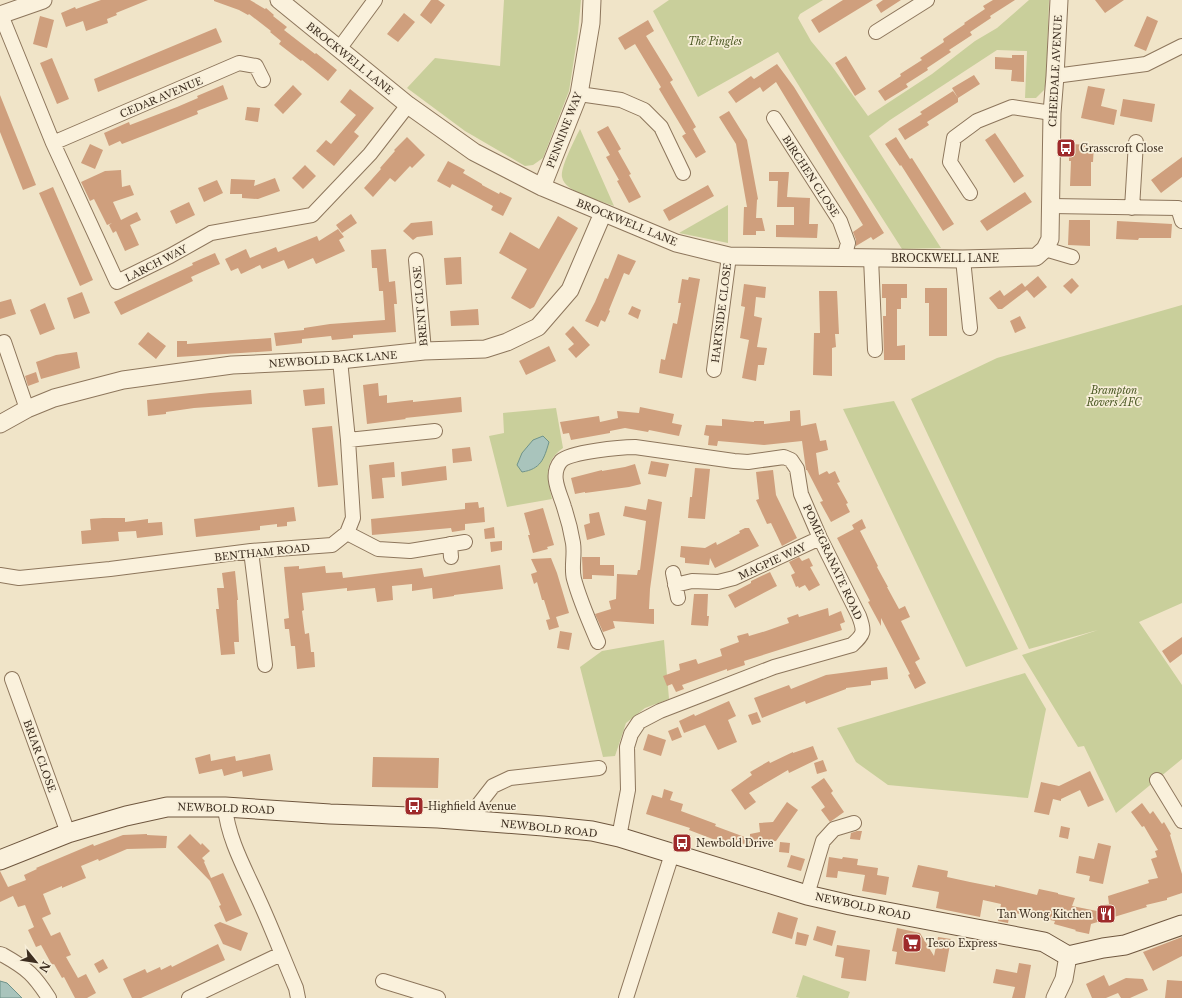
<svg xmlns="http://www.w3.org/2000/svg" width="1182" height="998" viewBox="0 0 1182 998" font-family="'Libre Baskerville',serif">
<rect width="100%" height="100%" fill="#f0e4c8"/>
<path fill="#c9cf9b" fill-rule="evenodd" d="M 504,0 L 581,0 L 578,33 L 569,91 L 543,158 L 533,165 L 525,166 L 465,131 L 407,88 L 435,58 L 500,66 Z
M 669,0 L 823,0 L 800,14 L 798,18 L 811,41 L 831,65 L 868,116 L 932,74 L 975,41 L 997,28 L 1029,0 L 1049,0 L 1046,82 L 1044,90 L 1036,98 L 1025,98 L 1027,51 L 997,50 L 890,120 L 869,136 L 941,248 L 902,249 L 838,149 L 778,52 L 698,97 L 653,11 Z
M 580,129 L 614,206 C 601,201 565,193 562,177 C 560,168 575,139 580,129 Z
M 728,205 L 728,243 L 679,233 Z
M 1182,305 L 1182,603 L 1139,622 L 1182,685 L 1182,759 L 1116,813 L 1084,746 L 1078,747 L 1022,655 L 1098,630 L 1029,649 L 911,399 L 997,358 Z
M 894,401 L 1018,649 L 966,667 L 843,409 Z
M 556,408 L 563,448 C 543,462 547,478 552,499 L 507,507 L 489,436 L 504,433 L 503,413 ZM 545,454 C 538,466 536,470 522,472 Z
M 664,640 L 669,699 L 645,708 L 626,723 L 615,756 L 603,757 L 580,667 L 602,651 Z
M 1025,673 L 1046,709 L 1028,798 L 888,785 L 856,762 L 837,728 Z
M 803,975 L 850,992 L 848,998 L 800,998 L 796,997 Z"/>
<path fill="#a9c4bc" stroke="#6f938a" d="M 543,436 L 549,442 C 544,459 541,469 522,472 L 517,465 L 522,453 L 533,440 Z
M 0,981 L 7,983 L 22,998 L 0,998 Z"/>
<path fill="#cf9f7d" d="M 101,0 L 148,0 L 116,13 L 117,15 L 107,19 L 108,23 L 86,31 L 83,21 L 66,27 L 61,13 L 75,7 L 76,9 Z
M 214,0 L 250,0 L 265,9 L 266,8 L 274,15 L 273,16 L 287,27 L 284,30 L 315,54 L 316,53 L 337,70 L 328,81 L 302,60 L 301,61 L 279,44 L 281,41 L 270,32 L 271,31 L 249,14 L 248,15 L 239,10 L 214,1 Z
M 431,0 L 438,0 L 445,5 L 431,24 L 420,15 Z
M 843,0 L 873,0 L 819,33 L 811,20 Z
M 883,0 L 901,0 L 881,13 L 876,5 Z
M 993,0 L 1015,0 L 990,16 L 991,18 L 970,32 L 972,35 L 949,50 L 951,52 L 927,68 L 928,70 L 906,84 L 908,87 L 885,101 L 878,91 L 901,76 L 900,74 L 922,60 L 920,58 L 944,42 L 943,39 L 965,24 L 964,23 L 985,9 L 983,6 Z
M 1095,0 L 1124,0 L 1105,13 Z
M 404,13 L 415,22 L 398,42 L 387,34 Z
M 40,16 L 54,20 L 47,48 L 33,44 Z
M 1147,16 L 1158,21 L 1146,51 L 1134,46 Z
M 648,20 L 654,31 L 646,36 L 673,80 L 670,82 L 696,127 L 686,134 L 659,89 L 661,87 L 635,44 L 625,50 L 618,38 Z
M 216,28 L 222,42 L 98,92 L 94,79 Z
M 1012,55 L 1024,55 L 1024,82 L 1011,81 L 1012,70 L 995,69 L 995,57 L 1012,58 Z
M 846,56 L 866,89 L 855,96 L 835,63 Z
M 52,58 L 69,99 L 57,104 L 40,63 Z
M 777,64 L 794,87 L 884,233 L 873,240 L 871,237 L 856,246 L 856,240 L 853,232 L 863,225 L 776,82 L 763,92 L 760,87 L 736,103 L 728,92 L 751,76 L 754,79 Z
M 974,75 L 980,84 L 958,98 L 952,88 Z
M 223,85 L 228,99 L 197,111 L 198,114 L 153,132 L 122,144 L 120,141 L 109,146 L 104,133 L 129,122 L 130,125 L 177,107 L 198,98 L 197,96 Z
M 293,85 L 302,94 L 283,114 L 274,105 Z
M 1088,86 L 1105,89 L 1101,106 L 1117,110 L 1114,125 L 1081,118 Z
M 350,89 L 374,108 L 354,132 L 359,136 L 334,166 L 316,151 L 326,140 L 331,144 L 356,115 L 340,102 Z
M 953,91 L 958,98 L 958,102 L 927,122 L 929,125 L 905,140 L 898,129 L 922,114 L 920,112 Z
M 0,95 L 36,185 L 23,190 L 0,132 Z
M 1123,99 L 1155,104 L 1152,122 L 1120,116 Z
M 247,107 L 260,108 L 258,122 L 245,120 Z
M 729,111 L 747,140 L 758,199 L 757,200 L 756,218 L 762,218 L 765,231 L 756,231 L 756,235 L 743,235 L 744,207 L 747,207 L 736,144 L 719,117 Z
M 608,126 L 621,149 L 618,151 L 631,174 L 629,175 L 641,197 L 629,203 L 617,181 L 619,180 L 606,157 L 610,155 L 597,132 Z
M 693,129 L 706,152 L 696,158 L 682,136 Z
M 995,133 L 1024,176 L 1014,183 L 985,140 Z
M 407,137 L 425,155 L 412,168 L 410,166 L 395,182 L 390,178 L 373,197 L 364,188 L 381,169 L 380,168 L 395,151 L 394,150 Z
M 896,137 L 910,159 L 912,158 L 954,224 L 943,231 L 901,165 L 900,166 L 885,144 Z
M 90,144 L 103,150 L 95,169 L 81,163 Z
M 1069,144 L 1094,145 L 1093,162 L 1091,162 L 1091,186 L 1070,186 L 1071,161 L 1069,161 Z
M 1182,157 L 1182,177 L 1161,193 L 1151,180 Z
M 448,161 L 465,170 L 463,173 L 482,184 L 482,185 L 499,194 L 500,192 L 512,198 L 503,216 L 491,210 L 493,206 L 452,184 L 450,188 L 437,181 Z
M 305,165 L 316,176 L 303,189 L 292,178 Z
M 121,170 L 122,187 L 130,185 L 134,195 L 113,202 L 121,220 L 137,212 L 141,220 L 130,225 L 139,245 L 125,251 L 116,231 L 113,233 L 109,225 L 112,223 L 107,225 L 94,199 L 90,201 L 81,182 L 105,171 Z
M 769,172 L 789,172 L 787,197 L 810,198 L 809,224 L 818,224 L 817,238 L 776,237 L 776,225 L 794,225 L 794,207 L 777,207 L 778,181 L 769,181 Z
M 275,178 L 280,191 L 258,199 L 242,198 L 242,194 L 230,194 L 231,179 L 255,180 L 254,186 Z
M 217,180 L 223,193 L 204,202 L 198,188 Z
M 708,185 L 714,196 L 669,221 L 663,210 Z
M 53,187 L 93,280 L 80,286 L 39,193 Z
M 1025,192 L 1032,202 L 987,231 L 980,221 Z
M 189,202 L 195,215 L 176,224 L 170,211 Z
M 351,214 L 357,223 L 342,233 L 336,225 Z
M 558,216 L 578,228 L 534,307 L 530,309 L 511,298 L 527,269 L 499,253 L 510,232 L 539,249 Z
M 1069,220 L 1090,220 L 1090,246 L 1068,245 Z
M 432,221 L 433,235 L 417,237 L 413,240 L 403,231 L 411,223 Z
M 1117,221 L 1172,224 L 1171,238 L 1139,238 L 1138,240 L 1116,239 Z
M 338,229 L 344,237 L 339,240 L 345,251 L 316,264 L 313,258 L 288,269 L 284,260 L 262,269 L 260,265 L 241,274 L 238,268 L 231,271 L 225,259 L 246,249 L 250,258 L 276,247 L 278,252 L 317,236 L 319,241 Z
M 386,249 L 389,282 L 395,281 L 397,304 L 394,304 L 396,332 L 353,335 L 353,338 L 332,340 L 331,336 L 302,339 L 302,343 L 276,346 L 274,333 L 304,330 L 304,328 L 330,324 L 385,320 L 383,291 L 379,291 L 377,268 L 372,268 L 371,250 Z
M 215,253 L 220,264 L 191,277 L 193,281 L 121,315 L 114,302 L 193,265 L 192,263 Z
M 618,254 L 636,261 L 629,275 L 624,273 L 609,310 L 610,311 L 605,322 L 601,320 L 598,327 L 585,321 L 595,302 L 605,278 L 608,279 Z
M 461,257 L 462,284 L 446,285 L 444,258 Z
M 1038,276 L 1047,287 L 1034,298 L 1027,290 L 1002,309 L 998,309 L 989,298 L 1000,290 L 1004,296 L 1022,283 L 1025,287 Z
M 689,277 L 700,279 L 682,378 L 659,373 L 661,359 L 665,360 L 673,323 L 677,324 L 681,303 L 678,303 L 682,279 L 688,280 Z
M 1072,278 L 1079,286 L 1071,294 L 1063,286 Z
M 744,284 L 766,287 L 765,298 L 756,297 L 754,316 L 762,318 L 757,347 L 767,348 L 764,365 L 758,365 L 756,381 L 742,378 L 749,340 L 740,338 L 745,307 L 741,306 Z
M 882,284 L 907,284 L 907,298 L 901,298 L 901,309 L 897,309 L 897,346 L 905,345 L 905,360 L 884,360 L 883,316 L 886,316 L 886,298 L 882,298 Z
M 925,288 L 947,288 L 947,336 L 929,336 L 929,303 L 925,303 Z
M 819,291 L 837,291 L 839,334 L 835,334 L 836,347 L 832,348 L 832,376 L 813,375 L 814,333 L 820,333 Z
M 82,292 L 90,313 L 74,319 L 67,298 Z
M 11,299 L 16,314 L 0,319 L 0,302 Z
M 45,303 L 55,329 L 40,335 L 30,310 Z
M 632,306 L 641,310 L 638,319 L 628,314 Z
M 478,309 L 479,325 L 451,326 L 450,311 Z
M 1020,316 L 1026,328 L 1015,333 L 1010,321 Z
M 573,326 L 590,345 L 576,358 L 568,349 L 574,344 L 565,334 Z
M 148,332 L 166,346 L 156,359 L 138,344 Z
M 271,338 L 272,351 L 177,357 L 177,341 L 187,341 L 187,344 Z
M 549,346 L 556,361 L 526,375 L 519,361 Z
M 77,352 L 80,368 L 41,379 L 36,362 L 56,355 Z
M 36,372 L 39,382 L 28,386 L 25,376 Z
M 378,383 L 379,396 L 387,395 L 387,403 L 413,400 L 413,402 L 461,397 L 462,412 L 405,418 L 406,419 L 367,424 L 363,385 Z
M 324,388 L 325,404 L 305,406 L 303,390 Z
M 251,390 L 252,404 L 194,408 L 166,412 L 166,414 L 148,416 L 147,400 L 210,393 Z
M 640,407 L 674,414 L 672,423 L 682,425 L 679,436 L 649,430 L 648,432 L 625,428 L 610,431 L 610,433 L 571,440 L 569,433 L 563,434 L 560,422 L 599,416 L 600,422 L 618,418 L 617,411 L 639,413 Z
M 800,410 L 801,426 L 816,423 L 820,441 L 826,440 L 828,450 L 816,453 L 819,475 L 827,471 L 829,474 L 835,471 L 840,482 L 837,483 L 848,503 L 846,504 L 850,512 L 831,522 L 820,502 L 823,501 L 807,470 L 806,470 L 802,441 L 764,445 L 718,441 L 717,446 L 708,445 L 709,436 L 704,435 L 706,425 L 722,426 L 722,419 L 754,422 L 754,421 L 764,421 L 764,424 L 790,421 L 790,411 Z
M 332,426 L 338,485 L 318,487 L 312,428 Z
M 470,447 L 472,461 L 453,463 L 452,449 Z
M 651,461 L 669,464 L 666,477 L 648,474 Z
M 394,462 L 395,477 L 382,478 L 384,498 L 372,499 L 369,465 Z
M 635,464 L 641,484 L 629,487 L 585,493 L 585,492 L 575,494 L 571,478 L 602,470 L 602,471 L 625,467 Z
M 446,466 L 447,480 L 402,486 L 401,472 Z
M 695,468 L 710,469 L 705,519 L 688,518 L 690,497 L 692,497 Z
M 773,470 L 776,495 L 797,538 L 782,546 L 771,523 L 767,524 L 756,500 L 759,499 L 756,472 Z
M 648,499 L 662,502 L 650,589 L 649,609 L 654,609 L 654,624 L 613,621 L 615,628 L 603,632 L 595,614 L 611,609 L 609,601 L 616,599 L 617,574 L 637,575 L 638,570 L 640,570 L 646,521 L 623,516 L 625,506 L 646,510 Z
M 478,502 L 479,508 L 484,507 L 485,522 L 465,524 L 465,530 L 452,532 L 451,528 L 372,535 L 371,519 L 465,509 L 465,503 Z
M 294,507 L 296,521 L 287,522 L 287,526 L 277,527 L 277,524 L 260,526 L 260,530 L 196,537 L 194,519 Z
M 543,508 L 554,545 L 547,547 L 548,549 L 533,553 L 528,535 L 530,535 L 524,513 Z
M 599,512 L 605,535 L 587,540 L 584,525 L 590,523 L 589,514 Z
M 103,518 L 125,518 L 125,522 L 148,519 L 148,523 L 162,522 L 163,535 L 137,538 L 136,531 L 118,532 L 119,541 L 82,544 L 81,531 L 91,530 L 90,519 Z
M 862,519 L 866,528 L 860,531 L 878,566 L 877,567 L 888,587 L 887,587 L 899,609 L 905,606 L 910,617 L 901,621 L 920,659 L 915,662 L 926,683 L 915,689 L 908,675 L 910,674 L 881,618 L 881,626 L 868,602 L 870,601 L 837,538 L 854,529 L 852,525 Z
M 494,527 L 495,538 L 485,539 L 484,529 Z
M 745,528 L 749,528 L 759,546 L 715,568 L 710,558 L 709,565 L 685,563 L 685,558 L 680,557 L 681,546 L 705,548 L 716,542 L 717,545 L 740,533 L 739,531 Z
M 502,541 L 502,550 L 491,552 L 490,542 Z
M 582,557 L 600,557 L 600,565 L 614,565 L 614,576 L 592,575 L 592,579 L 583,579 Z
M 799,557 L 802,561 L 809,558 L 813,566 L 810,567 L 820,585 L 809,591 L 805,585 L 799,588 L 798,586 L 796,587 L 791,575 L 795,573 L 789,562 Z
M 551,558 L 557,573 L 569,613 L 556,617 L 559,627 L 549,630 L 546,620 L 550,619 L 544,600 L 542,600 L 537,582 L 534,584 L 531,574 L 537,572 L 531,559 Z
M 500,565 L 503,589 L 454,595 L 454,596 L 433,599 L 432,588 L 412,591 L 412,584 L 392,586 L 393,600 L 377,602 L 375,588 L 347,591 L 347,588 L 302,593 L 304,610 L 302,611 L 305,634 L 309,633 L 311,652 L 314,652 L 315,667 L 297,669 L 295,646 L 291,646 L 289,629 L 285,629 L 284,619 L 289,618 L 284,567 L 299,566 L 299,569 L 325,566 L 326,573 L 342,572 L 343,578 L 422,568 L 424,577 Z
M 235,571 L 238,600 L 237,600 L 239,642 L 234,642 L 235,654 L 221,655 L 216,609 L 219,609 L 217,588 L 224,588 L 222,573 Z
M 770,572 L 777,586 L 735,608 L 728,595 L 751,583 L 751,581 Z
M 694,594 L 708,594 L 707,616 L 709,616 L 708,626 L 691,625 Z
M 828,608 L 829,616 L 841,611 L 845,622 L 840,624 L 842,630 L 744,661 L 745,665 L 727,671 L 727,669 L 682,685 L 684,689 L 676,692 L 672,684 L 667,686 L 663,676 L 680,670 L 679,664 L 696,659 L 698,664 L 722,656 L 720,649 L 739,642 L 737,636 L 748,633 L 749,636 L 766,631 L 789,623 L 787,618 L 798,614 L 799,617 Z
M 560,631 L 572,633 L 569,650 L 557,648 Z
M 1182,637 L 1182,654 L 1170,663 L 1162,651 Z
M 887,667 L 888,679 L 871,681 L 871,685 L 846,688 L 846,689 L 806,704 L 805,701 L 762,718 L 754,698 L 789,685 L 791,689 L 826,675 Z
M 729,701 L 736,716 L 728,720 L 737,742 L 718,750 L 705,725 L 684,733 L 679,721 L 694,714 L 695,716 Z
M 757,712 L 761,722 L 752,725 L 748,715 Z
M 678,727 L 682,737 L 672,741 L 668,731 Z
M 648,734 L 666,740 L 661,756 L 643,750 Z
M 813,746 L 818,759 L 789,773 L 788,770 L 749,793 L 756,802 L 745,810 L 731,790 L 752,775 L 750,772 L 769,761 L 770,763 L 793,752 L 793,753 Z
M 210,754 L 211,761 L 235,756 L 236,761 L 270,754 L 273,770 L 243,777 L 242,771 L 224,776 L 222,769 L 199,774 L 195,758 Z
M 373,757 L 439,758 L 438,788 L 372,787 Z
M 823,760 L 827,771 L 817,774 L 814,763 Z
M 1090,771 L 1104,800 L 1088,807 L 1080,790 L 1061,799 L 1061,801 L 1053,799 L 1049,815 L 1034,812 L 1041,782 L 1059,786 Z
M 824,778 L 833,791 L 831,793 L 844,812 L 830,822 L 821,810 L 825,807 L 811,787 Z
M 664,789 L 673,792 L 670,800 L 683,804 L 681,811 L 716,824 L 715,826 L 750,839 L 750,834 L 760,832 L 759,823 L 773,822 L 787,802 L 798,810 L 776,841 L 740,844 L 739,849 L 689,830 L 690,828 L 646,814 L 652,795 L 662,798 Z
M 1142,803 L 1150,814 L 1153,811 L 1162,824 L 1164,822 L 1171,834 L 1170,835 L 1182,874 L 1182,893 L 1167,898 L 1167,900 L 1146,905 L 1147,907 L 1091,924 L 1089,934 L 1075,931 L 1076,930 L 1054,924 L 1055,921 L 1010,912 L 1008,923 L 998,921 L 1001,904 L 983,900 L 980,917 L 936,908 L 939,892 L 912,887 L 918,865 L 948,871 L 947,877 L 970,882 L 995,887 L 995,885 L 1037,895 L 1039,889 L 1058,893 L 1058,894 L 1075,898 L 1072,906 L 1102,912 L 1103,905 L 1109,904 L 1108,896 L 1149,883 L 1148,880 L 1158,878 L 1151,859 L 1157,857 L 1155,851 L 1158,850 L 1144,826 L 1142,827 L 1131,812 Z
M 1061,826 L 1070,828 L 1068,839 L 1059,837 Z
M 857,831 L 862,831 L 860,840 L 850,839 L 851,833 Z
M 147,834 L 147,835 L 167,836 L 166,848 L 127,849 L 99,861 L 98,859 L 81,866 L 86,878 L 62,888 L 62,886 L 43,894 L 51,914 L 42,918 L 51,936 L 60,932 L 71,955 L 66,957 L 78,978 L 86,974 L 96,993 L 87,998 L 75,998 L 64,977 L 62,978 L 54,964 L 52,965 L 41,945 L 36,947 L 28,930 L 34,927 L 25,905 L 18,907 L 13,896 L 0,902 L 0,871 L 8,887 L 26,880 L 24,875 L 37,869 L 36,868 L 93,844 L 94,846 L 123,835 Z
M 190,834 L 201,845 L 202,843 L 210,851 L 202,858 L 205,861 L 204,862 L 211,878 L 223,873 L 242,915 L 226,922 L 219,906 L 221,905 L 210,881 L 177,847 Z
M 780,842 L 790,843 L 789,853 L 779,852 Z
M 1098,843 L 1111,846 L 1103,884 L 1089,881 L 1090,876 L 1076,873 L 1079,856 L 1094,859 Z
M 791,855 L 805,859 L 801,871 L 787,867 Z
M 829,857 L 842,859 L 843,857 L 858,859 L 857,865 L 878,868 L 877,875 L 889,877 L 886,895 L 862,891 L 865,875 L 838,871 L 837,878 L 826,877 Z
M 778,912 L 798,918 L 792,939 L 772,933 Z
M 220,922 L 248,933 L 241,951 L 223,944 L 214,925 Z
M 817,926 L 836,931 L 832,946 L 813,940 Z
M 897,928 L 920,933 L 934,956 L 938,937 L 951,939 L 945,972 L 895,964 L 897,952 L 892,951 Z
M 797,932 L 809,935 L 806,946 L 795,944 Z
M 1182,937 L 1182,956 L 1153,971 L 1143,952 Z
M 218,944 L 225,960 L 141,998 L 132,998 L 123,979 L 145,969 L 147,973 L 160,967 L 161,970 L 171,965 L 172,967 Z
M 837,945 L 870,950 L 866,981 L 841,978 L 844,958 L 835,956 Z
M 103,959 L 108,968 L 99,973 L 94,964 Z
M 1019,963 L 1031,965 L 1025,998 L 1012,998 L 1015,987 L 993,983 L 996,969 L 1017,973 Z
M 1104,975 L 1109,986 L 1126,978 L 1143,979 L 1148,990 L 1130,998 L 1121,998 L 1118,993 L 1106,998 L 1092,998 L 1086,984 Z
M 1167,980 L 1182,981 L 1182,998 L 1165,998 Z"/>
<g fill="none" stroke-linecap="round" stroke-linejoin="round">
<g stroke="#8d765c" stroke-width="16">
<path id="minor" d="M 1,15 L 53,143 L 117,282 L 170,256 L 211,233 L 312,215 L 370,154 L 408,105
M 876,32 L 927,0
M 339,49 L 375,0
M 1055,76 L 1146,64 L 1182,46
M 579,94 L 621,100 L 644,110 L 661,127 L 683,173
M 774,118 L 840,221 L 848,243 L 844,258
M 53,143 L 239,63 L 256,66 L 263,80
M 970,193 L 950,162 L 954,138 L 977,121 L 1012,107 L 1052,113
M 1051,206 L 1178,208 L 1182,221
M 1132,208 L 1136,142
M 1045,249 L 1072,257
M 871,258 L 875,350
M 963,259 L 970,328
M 416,260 L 424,351
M 4,342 L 27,409
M 714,370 L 729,256
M 348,440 L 435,431
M 347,533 L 378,549 L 410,551 L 465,542
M 450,544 L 451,557
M 251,551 L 265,665
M 673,573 L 678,598
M 0,575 L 19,578 L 110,569 L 251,551 L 332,545 L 347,533 L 353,518 L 348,440 L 340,360
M 675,585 L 692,581 L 718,582 L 734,578 L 820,538
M 598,642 C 589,621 580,601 574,579 C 571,568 575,555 573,543 C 571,531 568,519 564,507 C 560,493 549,475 561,461 C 570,452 621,447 635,447 L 734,461 L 748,462 L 784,457 L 791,460 L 797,469 L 801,494 L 820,538 L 859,616 C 865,632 864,634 852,645 L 774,667 L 660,711 L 639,722 L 631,734 L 627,747 L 628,790 L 619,837
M 12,679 L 68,833
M 1157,780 L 1182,821
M 225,807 C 228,839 245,869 258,898 C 272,928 283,958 296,988 L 298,998
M 477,822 L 479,804 L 493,786 L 510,778 L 599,768
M 807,895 L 823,841 L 834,829 L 854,823
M 0,954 L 3,955 C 28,969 34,975 49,998
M 383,981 L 438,998
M 189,998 L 281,954
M 626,998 L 672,854"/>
</g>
<g stroke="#8d765c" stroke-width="19">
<path id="tertiary" d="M 279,0 L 408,105 L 474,152 L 542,187 L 676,243 L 729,256 L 963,259 L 1036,257 L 1045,249 L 1050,239 L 1052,113 L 1055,76 L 1059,0
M 0,15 L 43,0
M 542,187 L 579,94 L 591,23 L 592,0
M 0,424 L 27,409 L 54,398 L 123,380 L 232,365 L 340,360 L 424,351 L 485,349 L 507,342 L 538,327 L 570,290 L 603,213
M 1055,998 L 1064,979 L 1068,956"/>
</g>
<g stroke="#6f573f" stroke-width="21">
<path id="secondary" d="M 0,860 L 68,833 L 126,816 L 167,807 L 225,807 L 330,814 L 438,818 L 543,826 L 592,831 L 619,837 L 807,895 L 850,905 L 1044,942 L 1068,956 L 1103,948 L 1125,945 L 1182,925"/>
</g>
<use href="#minor" stroke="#faf1dc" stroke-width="14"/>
<use href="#tertiary" stroke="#faf1dc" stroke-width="17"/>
<use href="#secondary" stroke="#faf1dc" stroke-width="19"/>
</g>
<defs>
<g id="bus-square" transform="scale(1)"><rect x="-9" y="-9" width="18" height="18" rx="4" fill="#9e2a2b" stroke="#f7eed8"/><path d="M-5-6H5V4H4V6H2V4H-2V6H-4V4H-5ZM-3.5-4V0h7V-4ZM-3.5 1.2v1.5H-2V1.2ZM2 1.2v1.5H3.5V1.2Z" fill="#fff"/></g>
<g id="restaurant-square" transform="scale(1)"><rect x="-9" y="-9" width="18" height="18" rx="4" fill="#9e2a2b" stroke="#f7eed8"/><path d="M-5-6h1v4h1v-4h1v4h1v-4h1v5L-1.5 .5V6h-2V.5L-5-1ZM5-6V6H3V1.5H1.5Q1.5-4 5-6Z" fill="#fff"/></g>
<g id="supermarket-square" transform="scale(1)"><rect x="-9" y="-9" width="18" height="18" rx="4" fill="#9e2a2b" stroke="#f7eed8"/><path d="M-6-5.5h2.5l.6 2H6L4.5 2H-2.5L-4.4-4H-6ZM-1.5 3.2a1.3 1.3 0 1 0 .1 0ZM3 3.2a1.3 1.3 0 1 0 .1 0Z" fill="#fff"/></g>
</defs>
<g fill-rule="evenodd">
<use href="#bus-square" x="1066" y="148"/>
<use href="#bus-square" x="414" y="806"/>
<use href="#bus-square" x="682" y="843"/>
<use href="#restaurant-square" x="1106" y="914"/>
<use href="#supermarket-square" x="912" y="943"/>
</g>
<g text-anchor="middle" stroke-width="3.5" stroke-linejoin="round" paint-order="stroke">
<g font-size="10" font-style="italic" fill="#4d5a26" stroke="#f7eed8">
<text x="715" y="45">The Pingles</text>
<text x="1114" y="394">Brampton<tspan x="1114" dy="12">Rovers AFC</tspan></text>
</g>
<g font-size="10" fill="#3d2e20" stroke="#f7eed8">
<text transform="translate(350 58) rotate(39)" y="4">BROCKWELL LANE</text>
<text transform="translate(1055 71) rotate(-87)" y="4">CHEEDALE AVENUE</text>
<text transform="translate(161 97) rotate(-23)" y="4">CEDAR AVENUE</text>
<text transform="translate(564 130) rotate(-69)" y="4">PENNINE WAY</text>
<text transform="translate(811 176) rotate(57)" y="4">BIRCHEN CLOSE</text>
<text transform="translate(627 222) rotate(22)" y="4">BROCKWELL LANE</text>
<text x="945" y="262">BROCKWELL LANE</text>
<text transform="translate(156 263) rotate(-27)" y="4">LARCH WAY</text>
<text transform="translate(420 306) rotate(-95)" y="4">BRENT CLOSE</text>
<text transform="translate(721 313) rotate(-83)" y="4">HARTSIDE CLOSE</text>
<text transform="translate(333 359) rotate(-4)" y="4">NEWBOLD BACK LANE</text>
<text transform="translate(262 552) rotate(-6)" y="4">BENTHAM ROAD</text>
<text transform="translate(772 561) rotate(-25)" y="4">MAGPIE WAY</text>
<text transform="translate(833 562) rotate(65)" y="4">POMEGRANATE ROAD</text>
<text transform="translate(40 756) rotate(70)" y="4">BRIAR CLOSE</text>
<text transform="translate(226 808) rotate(2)" y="4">NEWBOLD ROAD</text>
<text transform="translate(549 828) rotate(6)" y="4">NEWBOLD ROAD</text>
<text transform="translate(863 906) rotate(12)" y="4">NEWBOLD ROAD</text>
</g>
<g font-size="10" fill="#3d2e20" stroke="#f7eed8" text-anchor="start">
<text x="1080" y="152">Grasscroft Close</text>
<text x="428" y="810">Highfield Avenue</text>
<text x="696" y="847">Newbold Drive</text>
<text x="1092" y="918" text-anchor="end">Tan Wong Kitchen</text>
<text x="926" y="947">Tesco Express</text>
</g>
</g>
<g transform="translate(36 962) rotate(120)" stroke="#f7eed8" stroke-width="3" paint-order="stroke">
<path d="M0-3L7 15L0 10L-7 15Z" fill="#3d2e20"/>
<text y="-6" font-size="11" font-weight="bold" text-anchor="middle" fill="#3d2e20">N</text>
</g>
</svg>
